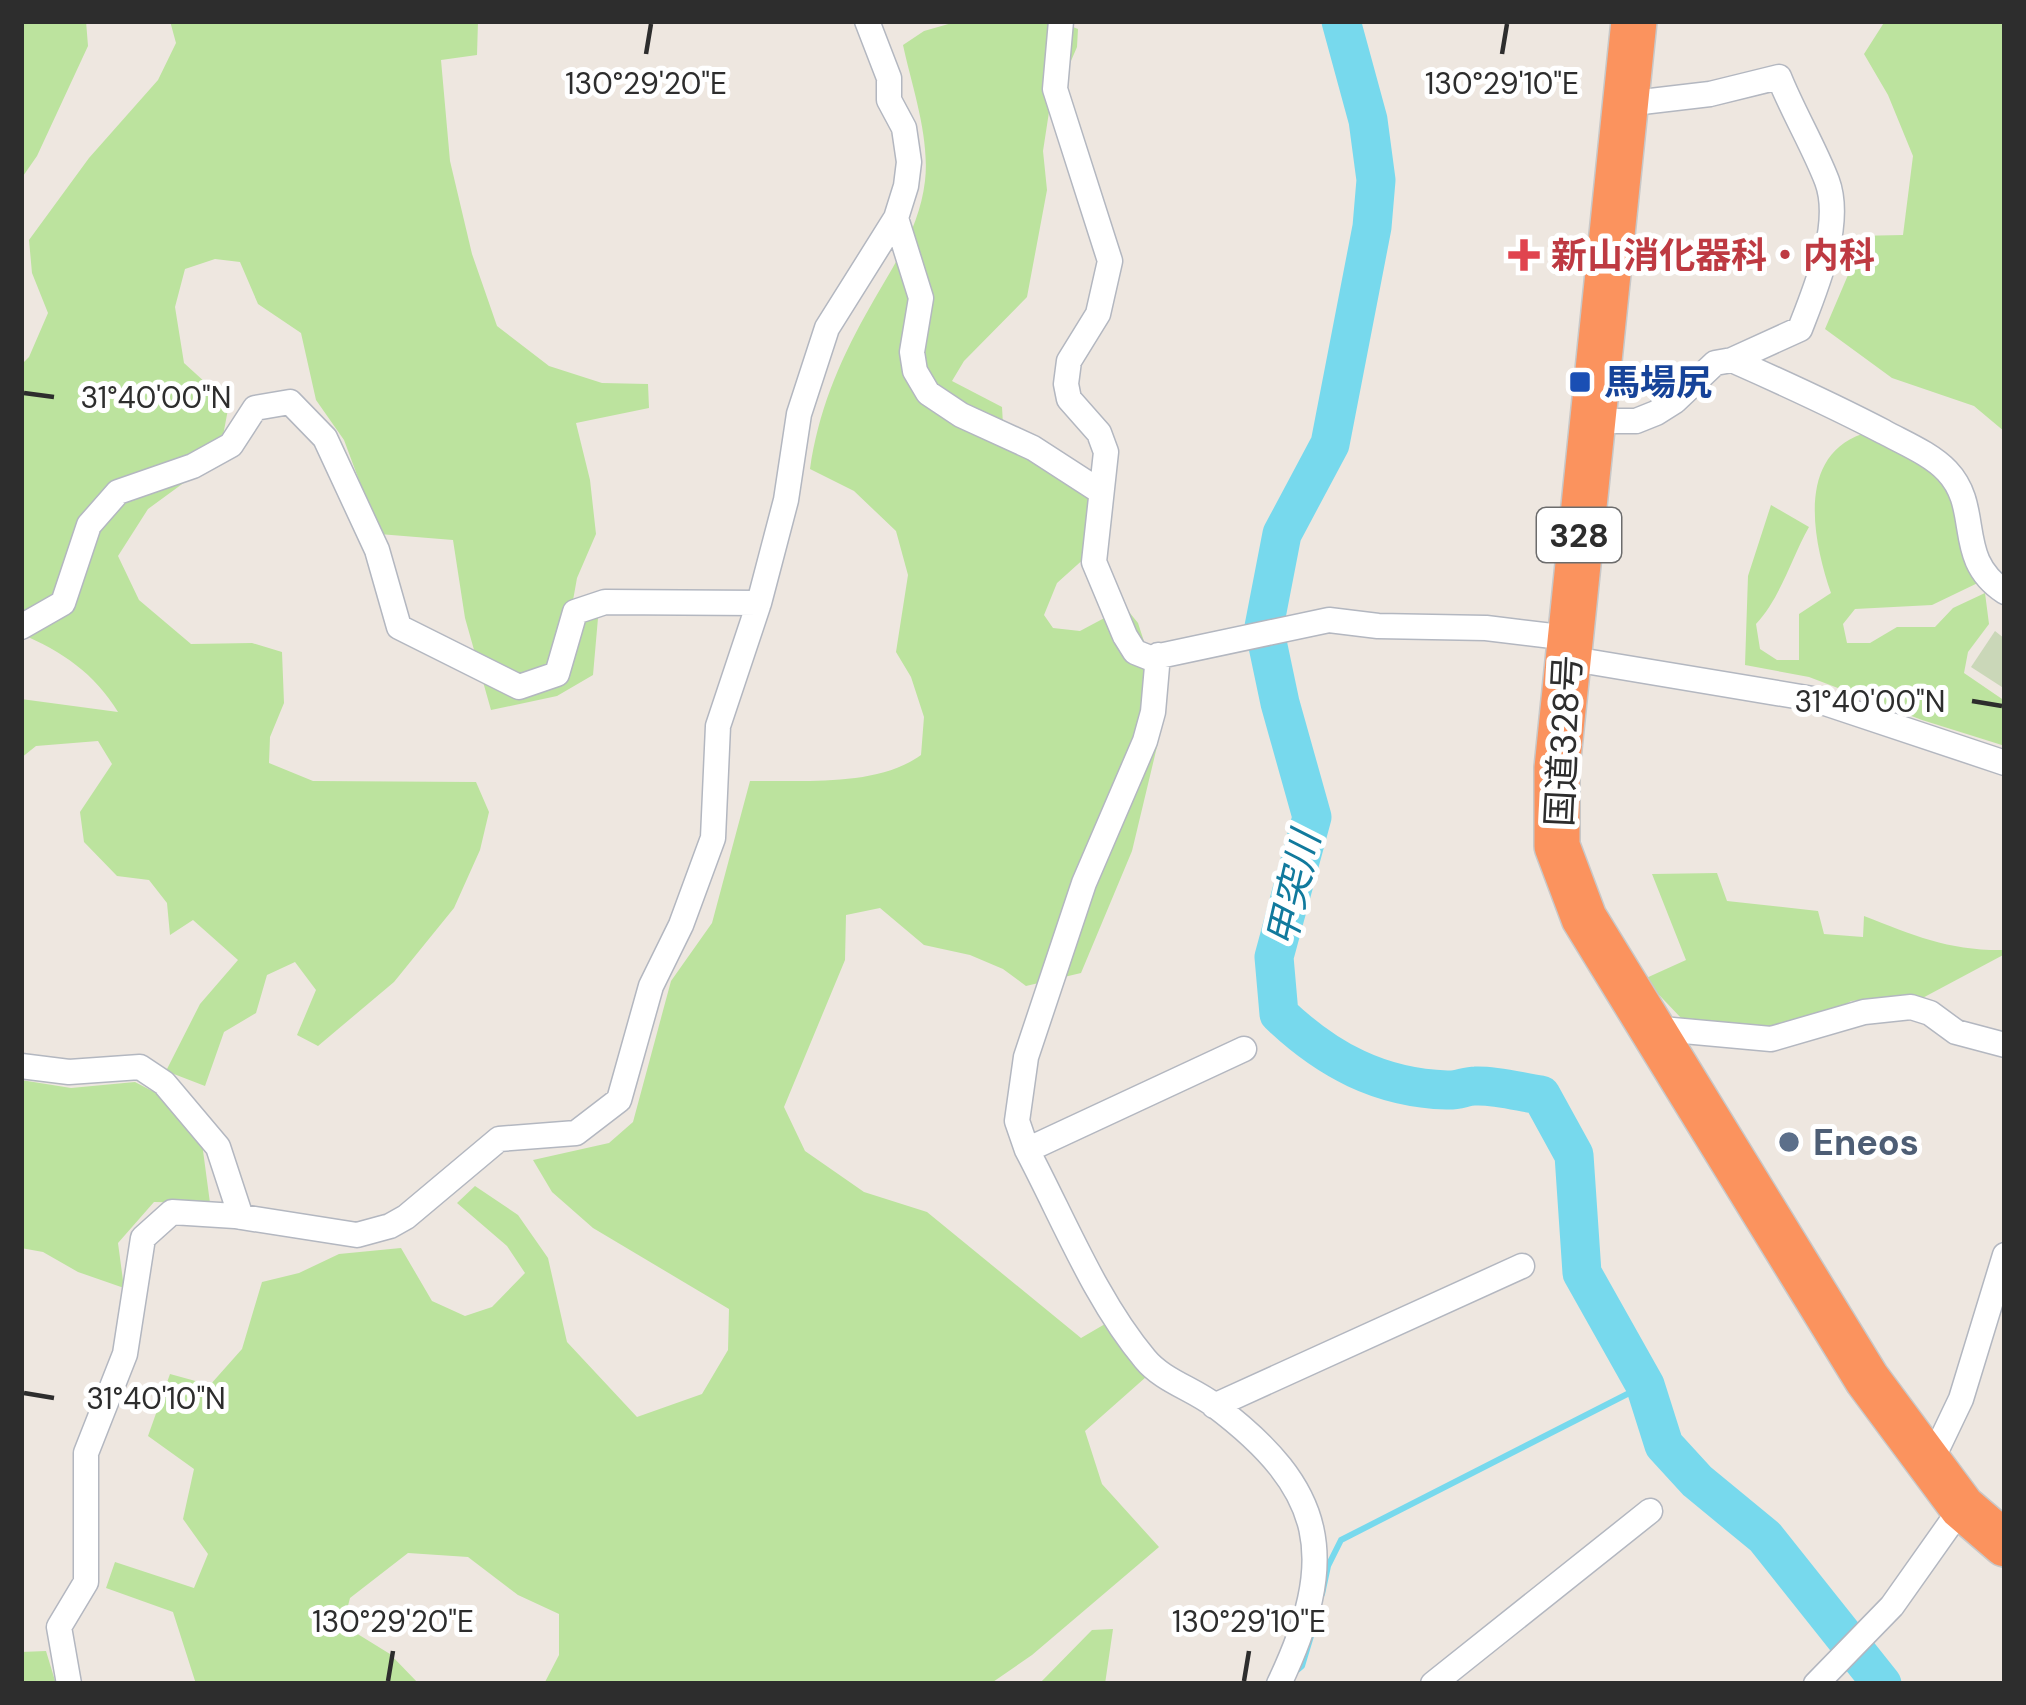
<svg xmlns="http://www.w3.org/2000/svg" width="2026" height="1705" viewBox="0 0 2026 1705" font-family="'DM Sans','Noto Sans JP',sans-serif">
<rect width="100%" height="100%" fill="#eee7e0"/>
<path fill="#bce39e" d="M 21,21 L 86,21 L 88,46 L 37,156 L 21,179 Z
M 170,21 L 478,21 L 477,55 L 441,60 L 450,161 L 472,254 L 497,326 L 549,366 L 602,383 L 648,384 L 649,408 L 576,423 L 590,480 L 596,534 L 577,578 L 570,617 L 598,618 L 593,675 L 557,696 L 491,710 L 465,618 L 453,540 L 379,534 L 344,440 L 316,400 L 301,333 L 258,304 L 240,262 L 215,259 L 185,269 L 175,307 L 184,363 L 229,404 L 219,457 L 148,509 L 118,556 L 139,600 L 191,644 L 252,643 L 282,652 L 284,703 L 270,737 L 269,763 L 313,781 L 476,782 L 489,812 L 480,850 L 454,908 L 394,982 L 318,1046 L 297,1035 L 316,990 L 295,962 L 267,975 L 256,1013 L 224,1032 L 205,1086 L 166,1071 L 200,1004 L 238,960 L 193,920 L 170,935 L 167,903 L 149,880 L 117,876 L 84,842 L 80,812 L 112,764 L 98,741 L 36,746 L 21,758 L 21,699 L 118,712 C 95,674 62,651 21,634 L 21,365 L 29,357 L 48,313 L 32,273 L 29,240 L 89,158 L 158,80 L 176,43 Z
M 959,21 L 1058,21 L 1078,29 L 1077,47 L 1049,112 L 1043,151 L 1047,190 L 1027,297 L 964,361 L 952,381 L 1002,407 L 1004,442 L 1107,501 L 1107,538 L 1057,583 L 1044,615 L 1053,628 L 1080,631 L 1125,607 L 1138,623 L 1166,709 L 1132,851 L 1081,973 L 1026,986 L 1003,969 L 970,955 L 924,945 L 880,908 L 846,915 L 845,960 L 784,1107 L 805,1151 L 864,1192 L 927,1212 L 1081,1338 L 1105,1324 L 1146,1377 L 1085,1431 L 1102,1484 L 1159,1547 L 1032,1655 L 990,1684 L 544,1684 L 559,1655 L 559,1614 L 518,1595 L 468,1557 L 408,1553 L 350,1598 L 343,1625 L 390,1654 L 419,1684 L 196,1684 L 173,1612 L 106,1588 L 115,1562 L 194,1588 L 208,1554 L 183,1519 L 194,1469 L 148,1436 L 170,1374 L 210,1385 L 242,1349 L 262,1282 L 299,1273 L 339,1254 L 401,1248 L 432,1301 L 465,1316 L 492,1307 L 525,1273 L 507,1246 L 457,1203 L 475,1186 L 518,1215 L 548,1258 L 567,1342 L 637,1417 L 702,1394 L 728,1350 L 729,1309 L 593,1228 L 552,1192 L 533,1160 L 609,1143 L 633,1122 L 671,981 L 712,923 L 750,781 C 804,780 877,787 921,755 L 924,717 L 911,677 L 896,652 L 908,575 L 896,531 L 854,491 L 810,469 C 818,413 838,364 866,314 C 890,270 919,232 925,181 C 930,137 912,87 903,45 L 924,31 Z
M 1885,21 L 2005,21 L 2005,432 L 1974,406 L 1892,378 L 1825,329 L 1848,275 L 1855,236 L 1903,235 L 1913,156 L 1888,95 L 1864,54 Z
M 1862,434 L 1943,470 L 1989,557 L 1984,580 L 1932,605 L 1855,609 L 1843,624 L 1847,643 L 1870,643 L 1897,627 L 1935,627 L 1953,608 L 1985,593 L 1989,624 L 1968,652 L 1964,673 L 2005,701 L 2005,746 L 1922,720 L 1809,677 L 1745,665 L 1748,576 L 1771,505 L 1809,527 C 1791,559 1781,597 1756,624 L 1760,649 L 1777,660 L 1799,660 L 1799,614 L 1831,593 C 1813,541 1796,457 1862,434 Z
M 1717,873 L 1727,901 L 1818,911 L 1824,934 L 1863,937 L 1864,916 C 1915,936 1950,951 2005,950 L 2005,954 L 1915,1002 L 1890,997 L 1851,1001 L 1814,1024 L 1759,1032 L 1682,1019 L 1644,979 L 1686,960 L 1652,874 Z
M 21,1080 L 71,1088 L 135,1082 L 177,1104 L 202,1143 L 210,1203 L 154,1202 L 118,1243 L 124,1288 L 78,1272 L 43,1252 L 21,1248 Z
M 1113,1629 L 1105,1684 L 1039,1684 L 1092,1630 Z
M 46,1651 L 56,1684 L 21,1684 L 21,1652 Z"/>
<path fill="#cad7b8" d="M 1995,631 L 2005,639 L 2005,689 L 1971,667 Z"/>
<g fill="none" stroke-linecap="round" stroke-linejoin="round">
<path stroke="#77d9ed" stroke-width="6" d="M 1322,1594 L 1328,1566 L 1341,1540 L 1645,1385
M 1295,1672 L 1302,1666 L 1318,1613"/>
<path stroke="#77d9ed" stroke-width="39" d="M 1341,21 L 1368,120 L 1376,180 L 1372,227 L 1330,444 L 1282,534 L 1264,627 L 1280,703 L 1312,817 L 1274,957 L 1279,1014 C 1327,1060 1380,1088 1447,1090 C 1457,1091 1466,1086 1475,1086 C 1496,1085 1520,1092 1541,1095 L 1574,1155 L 1582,1273 L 1645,1385 L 1664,1445 L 1697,1481 L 1765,1537 L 1882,1684"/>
<g stroke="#b3b7c0" stroke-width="27">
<path id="street" d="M 1061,21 L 1055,89 L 1110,261 L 1098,314 L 1069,361 L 1066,384 L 1069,399 L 1099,433 L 1106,452 L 1094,562 L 1125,636 L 1135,652 L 1150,658 L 1329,620 L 1378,626 L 1486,628 L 1569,638
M 896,218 L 921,298 L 912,352 L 915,371 L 928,393 L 961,415 L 1033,448 L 1101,492
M 1732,360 C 1784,383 1834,406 1884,432 C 1904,443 1931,454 1947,471 C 1983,509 1953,558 2005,592
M 1592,421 L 1636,421 L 1656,413 L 1675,401 L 1715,363 L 1732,360 L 1800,329 C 1816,288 1843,224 1827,181 C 1814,147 1793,112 1779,77 L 1710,94 L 1625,104
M 21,627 L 63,603 L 89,525 L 118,492 L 193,466 L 231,445 L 255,408 L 290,402 L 325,438 L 377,550 L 399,627 L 519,687 L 557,674 L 575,612 L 605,602 L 759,603
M 1158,655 L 1153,712 L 1145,741 L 1084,883 L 1026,1057 L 1017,1121 L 1027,1150 C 1063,1218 1096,1301 1145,1359 C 1162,1380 1193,1389 1214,1405 C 1327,1490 1339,1558 1279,1684
M 1567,658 L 1813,699 L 2005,763
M 1651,1028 L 1771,1039 L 1864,1012 L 1911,1007 L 1930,1013 L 1956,1032 L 2005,1045
M 21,1066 L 69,1072 L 140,1067 L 164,1083 L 218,1147 L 241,1217
M 1027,1150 L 1244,1049
M 1214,1406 L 1522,1266
M 1929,1466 L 1961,1399 L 2005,1255
M 69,1684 L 59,1627 L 86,1582 L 86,1453 L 125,1354 L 143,1238 L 172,1212 L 235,1216 L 357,1235 L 390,1226 L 406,1217 L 499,1139 L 576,1133 L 619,1100 L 651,986 L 681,925 L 713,838 L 718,726 L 759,603 L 786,500 L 799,414 L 827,328 L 896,218 L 906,186 L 909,162 L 904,128 L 889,100 L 889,78 L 867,21
M 1433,1684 L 1650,1511
M 1816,1684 L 1892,1606 L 1962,1507"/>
</g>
<g stroke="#c8c8c8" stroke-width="48">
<path id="highway" d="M 1634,21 L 1557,768 L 1557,846 L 1584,918 L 1867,1379 L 1962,1507 L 2005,1544"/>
</g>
<use href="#street" stroke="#fff" stroke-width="24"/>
<use href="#highway" stroke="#fb935e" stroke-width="45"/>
</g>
<path fill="none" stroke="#2d2d2d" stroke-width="4.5" d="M 646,54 L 651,24M 1502,54 L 1507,24M 24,393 L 54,397M 1972,701 L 2002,706M 24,1393 L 54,1398M 388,1681 L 393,1651M 1244,1681 L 1249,1651"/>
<path fill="#e0444e" stroke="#fff" stroke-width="4.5" d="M1518 237h12v12h12v12h-12v12h-12v-12h-12v-12h12z"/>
<rect fill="#1a4fb4" stroke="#fff" stroke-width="4.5" x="1568" y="370" width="24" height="24" rx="6"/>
<circle fill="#5c6f8a" stroke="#fff" stroke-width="4.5" cx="1789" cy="1142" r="12"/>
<g text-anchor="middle" stroke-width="10" stroke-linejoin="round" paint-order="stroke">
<rect fill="#fff" stroke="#6c6c6c" stroke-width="3" x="1537" y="508" width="84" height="54" rx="9"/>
<g font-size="33" font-weight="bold" fill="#2d2d2d">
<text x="1579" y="547">328</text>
</g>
<g font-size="36" font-weight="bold" fill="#be3a42" stroke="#fff" text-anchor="start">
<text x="1551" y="268">新山消化器科・内科</text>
</g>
<g font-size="36" font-weight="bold" fill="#164399" stroke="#fff" text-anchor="start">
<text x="1604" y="395">馬場尻</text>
</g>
<g font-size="36" fill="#2d2d2d" stroke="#fff">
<text transform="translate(1563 741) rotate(-87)" y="13">国道328号</text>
</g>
<g font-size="36" font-weight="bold" fill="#4e5e75" stroke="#fff" text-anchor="start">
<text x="1813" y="1155">Eneos</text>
</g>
<g font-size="39" font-style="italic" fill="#117a9d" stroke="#fff">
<text transform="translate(1293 889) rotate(-77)" y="14">甲突川</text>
</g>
</g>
<g font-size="30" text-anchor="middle" fill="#2d2d2d" stroke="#fff" stroke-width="10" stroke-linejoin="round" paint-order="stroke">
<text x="646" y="94">130°29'20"E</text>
<text x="1502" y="94">130°29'10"E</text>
<text x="156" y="408">31°40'00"N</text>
<text x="1870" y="712">31°40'00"N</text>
<text x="156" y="1409">31°40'10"N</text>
<text x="393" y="1632">130°29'20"E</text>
<text x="1249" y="1632">130°29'10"E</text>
</g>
<rect width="2026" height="1705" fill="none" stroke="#2d2d2d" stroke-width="48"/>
</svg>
